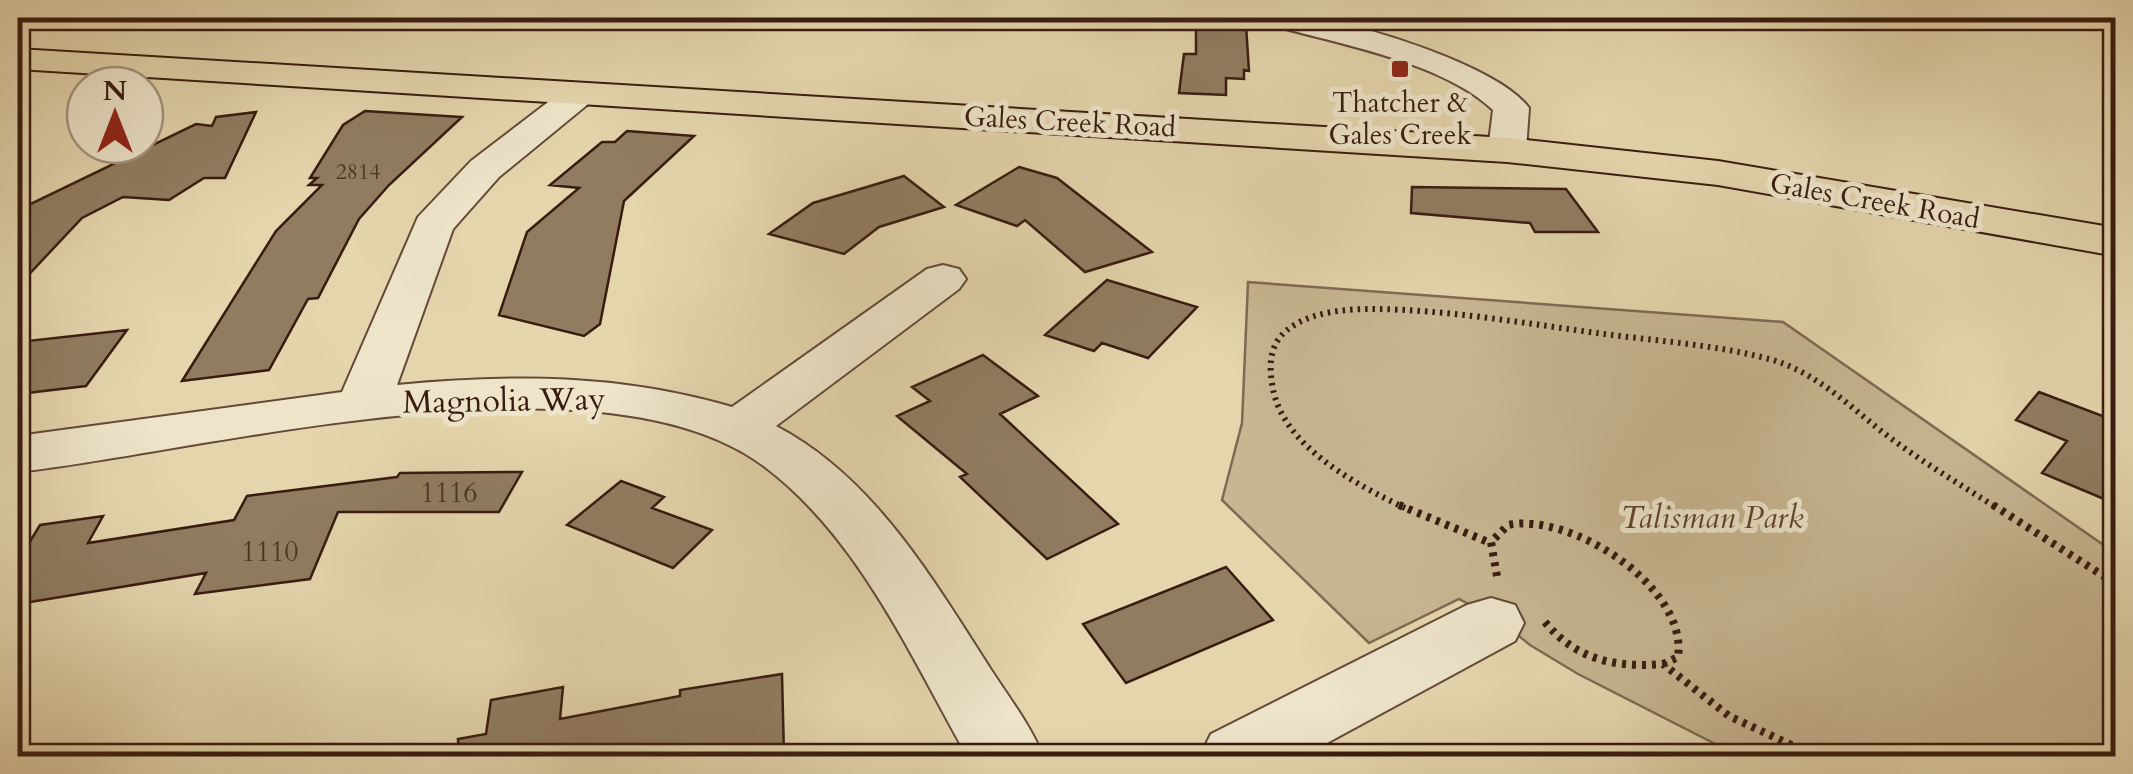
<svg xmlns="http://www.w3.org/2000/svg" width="2133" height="774" viewBox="0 0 2133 774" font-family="Cardo,serif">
<rect width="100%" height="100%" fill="#e4d5ad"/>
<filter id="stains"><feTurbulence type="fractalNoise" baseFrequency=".002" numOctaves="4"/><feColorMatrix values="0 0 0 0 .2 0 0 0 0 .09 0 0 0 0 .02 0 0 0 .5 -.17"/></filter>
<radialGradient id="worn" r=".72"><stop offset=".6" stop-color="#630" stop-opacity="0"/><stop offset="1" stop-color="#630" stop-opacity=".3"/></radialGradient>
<path fill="#c7b692" stroke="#806952" stroke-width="2.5" d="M 1248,282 L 1783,322 L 2115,553 L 2115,756 L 1739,756 L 1578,674 L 1530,645 L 1503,623 L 1459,599 L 1369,643 L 1222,500 L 1242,423 Z"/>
<path fill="#917c62" stroke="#381c11" stroke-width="2.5" d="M 1196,24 L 1246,25 L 1249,71 L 1244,70 L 1244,79 L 1226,78 L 1226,95 L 1179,93 L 1184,54 L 1196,54 Z
M 365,111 L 462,117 L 389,185 L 359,219 L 318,298 L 308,299 L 269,370 L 182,381 L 276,231 L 322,185 L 309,185 L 317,178 L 310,178 L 343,125 Z
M 256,112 L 225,178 L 204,178 L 169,200 L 123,197 L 82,218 L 18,286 L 18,210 L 196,124 L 212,126 L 216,117 Z
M 627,131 L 694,136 L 624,201 L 600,324 L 584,336 L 499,315 L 527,232 L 579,188 L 550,185 L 602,142 L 615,142 Z
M 1019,167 L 1057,178 L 1152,252 L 1085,272 L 1025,220 L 1017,226 L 956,205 Z
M 904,176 L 944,207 L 879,227 L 844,254 L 769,234 L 813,203 Z
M 1412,187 L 1566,189 L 1598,232 L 1535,232 L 1530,223 L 1411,213 Z
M 1107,280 L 1197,307 L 1148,358 L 1102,343 L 1094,351 L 1045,335 Z
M 127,330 L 86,386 L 18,394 L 18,342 Z
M 983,355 L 1038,396 L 1000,414 L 1118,524 L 1047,559 L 960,477 L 967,474 L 897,416 L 930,401 L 912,387 Z
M 2039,392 L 2116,421 L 2116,504 L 2042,473 L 2067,441 L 2016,420 Z
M 522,472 L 499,512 L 338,512 L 310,579 L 195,594 L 206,573 L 18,604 L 18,561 L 40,525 L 103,516 L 88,543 L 234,520 L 247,496 L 397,477 L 400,473 Z
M 621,481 L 664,497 L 652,508 L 712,530 L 673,568 L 567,525 Z
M 1226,567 L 1273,620 L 1126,683 L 1083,624 Z
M 782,674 L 784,756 L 459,756 L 458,739 L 486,734 L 491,700 L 563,687 L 560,719 L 680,696 L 680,690 Z"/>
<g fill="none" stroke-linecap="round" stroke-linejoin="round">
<g stroke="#634a38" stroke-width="4">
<path id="minor" d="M 1264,18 C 1278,17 1295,16 1310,18 C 1361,23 1500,67 1529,108 L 1526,150 L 1520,158 L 1507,161 L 1494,158 L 1488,150 L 1493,110 C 1441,61 1336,44 1268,24 Z
M 581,83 L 593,86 L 598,93 L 593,100 L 499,177 L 453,229 L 397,385 C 512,374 620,374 732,407 L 927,269 L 943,265 L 959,269 L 966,279 L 959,289 L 776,426 C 872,476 931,576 988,665 C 1007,695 1030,724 1043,756 L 967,756 C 911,657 859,538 765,467 C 602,344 212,450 18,472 L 18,436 L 342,392 L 418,217 L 471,161 L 569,86 Z
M 1491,598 L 1515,605 L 1524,623 L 1515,641 L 1303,756 L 1200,756 L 1211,734 L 1467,605 Z"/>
</g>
<g stroke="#381c11" stroke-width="4">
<path id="major" d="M 18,49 L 1507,138 L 1718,161 L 2116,228 L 2116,256 L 1718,185 L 1507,162 L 18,69 Z"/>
</g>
<path stroke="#381c11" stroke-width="6" stroke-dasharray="2.5 5" stroke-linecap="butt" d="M 1405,508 C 1357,485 1284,447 1273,389 C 1268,363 1269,339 1296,324 C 1317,312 1345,309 1370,309 C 1444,309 1530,324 1604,334 C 1658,341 1717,345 1769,359 C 1817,372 1851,408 1889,437 C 1924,463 1961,485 1997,508"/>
<path stroke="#381c11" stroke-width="8" stroke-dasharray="4 6" stroke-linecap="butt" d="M 1399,505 L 1488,542
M 1993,505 L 2116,584
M 1497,576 L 1491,542 L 1508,525 C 1571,512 1688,587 1678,657 L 1663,664
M 1545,622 C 1576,660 1616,668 1663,664 L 1729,716 L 1815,756"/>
<use href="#minor" fill="#ede4ca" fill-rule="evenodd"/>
<use href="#major" fill="#e4d5ad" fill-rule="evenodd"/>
</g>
<rect fill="#8f2418" stroke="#ede4ca" stroke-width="4" x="1390" y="59" width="20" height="20" rx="5"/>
<g text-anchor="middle" stroke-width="10" stroke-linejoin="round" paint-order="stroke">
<g font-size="22" fill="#4e3425">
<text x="358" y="179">2814</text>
</g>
<g font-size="28" fill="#381c11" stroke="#ede4ca">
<text x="1400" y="112">Thatcher &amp;<tspan x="1400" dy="32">Gales Creek</tspan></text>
</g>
<g font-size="28" fill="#381c11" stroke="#ede4ca">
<text transform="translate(1070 121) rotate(3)" y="10">Gales Creek Road</text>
<text transform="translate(1875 200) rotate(10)" y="10">Gales Creek Road</text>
</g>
<g font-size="28" fill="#4e3425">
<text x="449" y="502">1116</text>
<text x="270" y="561">1110</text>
</g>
<g font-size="32" fill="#381c11" stroke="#ede4ca">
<text transform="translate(504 400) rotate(-1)" y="11">Magnolia Way</text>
</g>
<g font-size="32" font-style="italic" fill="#5c4231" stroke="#ede4ca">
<text x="1712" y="528">Talisman Park</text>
</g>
</g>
<rect width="2133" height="774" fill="none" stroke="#e4d5ad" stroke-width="60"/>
<rect x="20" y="20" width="2093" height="734" fill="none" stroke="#381c11" stroke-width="5"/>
<rect x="30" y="30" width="2073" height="714" fill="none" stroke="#381c11" stroke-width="2.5"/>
<g transform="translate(115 115)"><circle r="48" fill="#ede4ca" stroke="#a59480" stroke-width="2.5"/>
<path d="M0-8L18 38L0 25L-18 38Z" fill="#8f2418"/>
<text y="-15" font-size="28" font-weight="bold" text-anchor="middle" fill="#381c11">N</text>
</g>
<rect width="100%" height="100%" filter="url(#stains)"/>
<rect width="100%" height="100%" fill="url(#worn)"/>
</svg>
